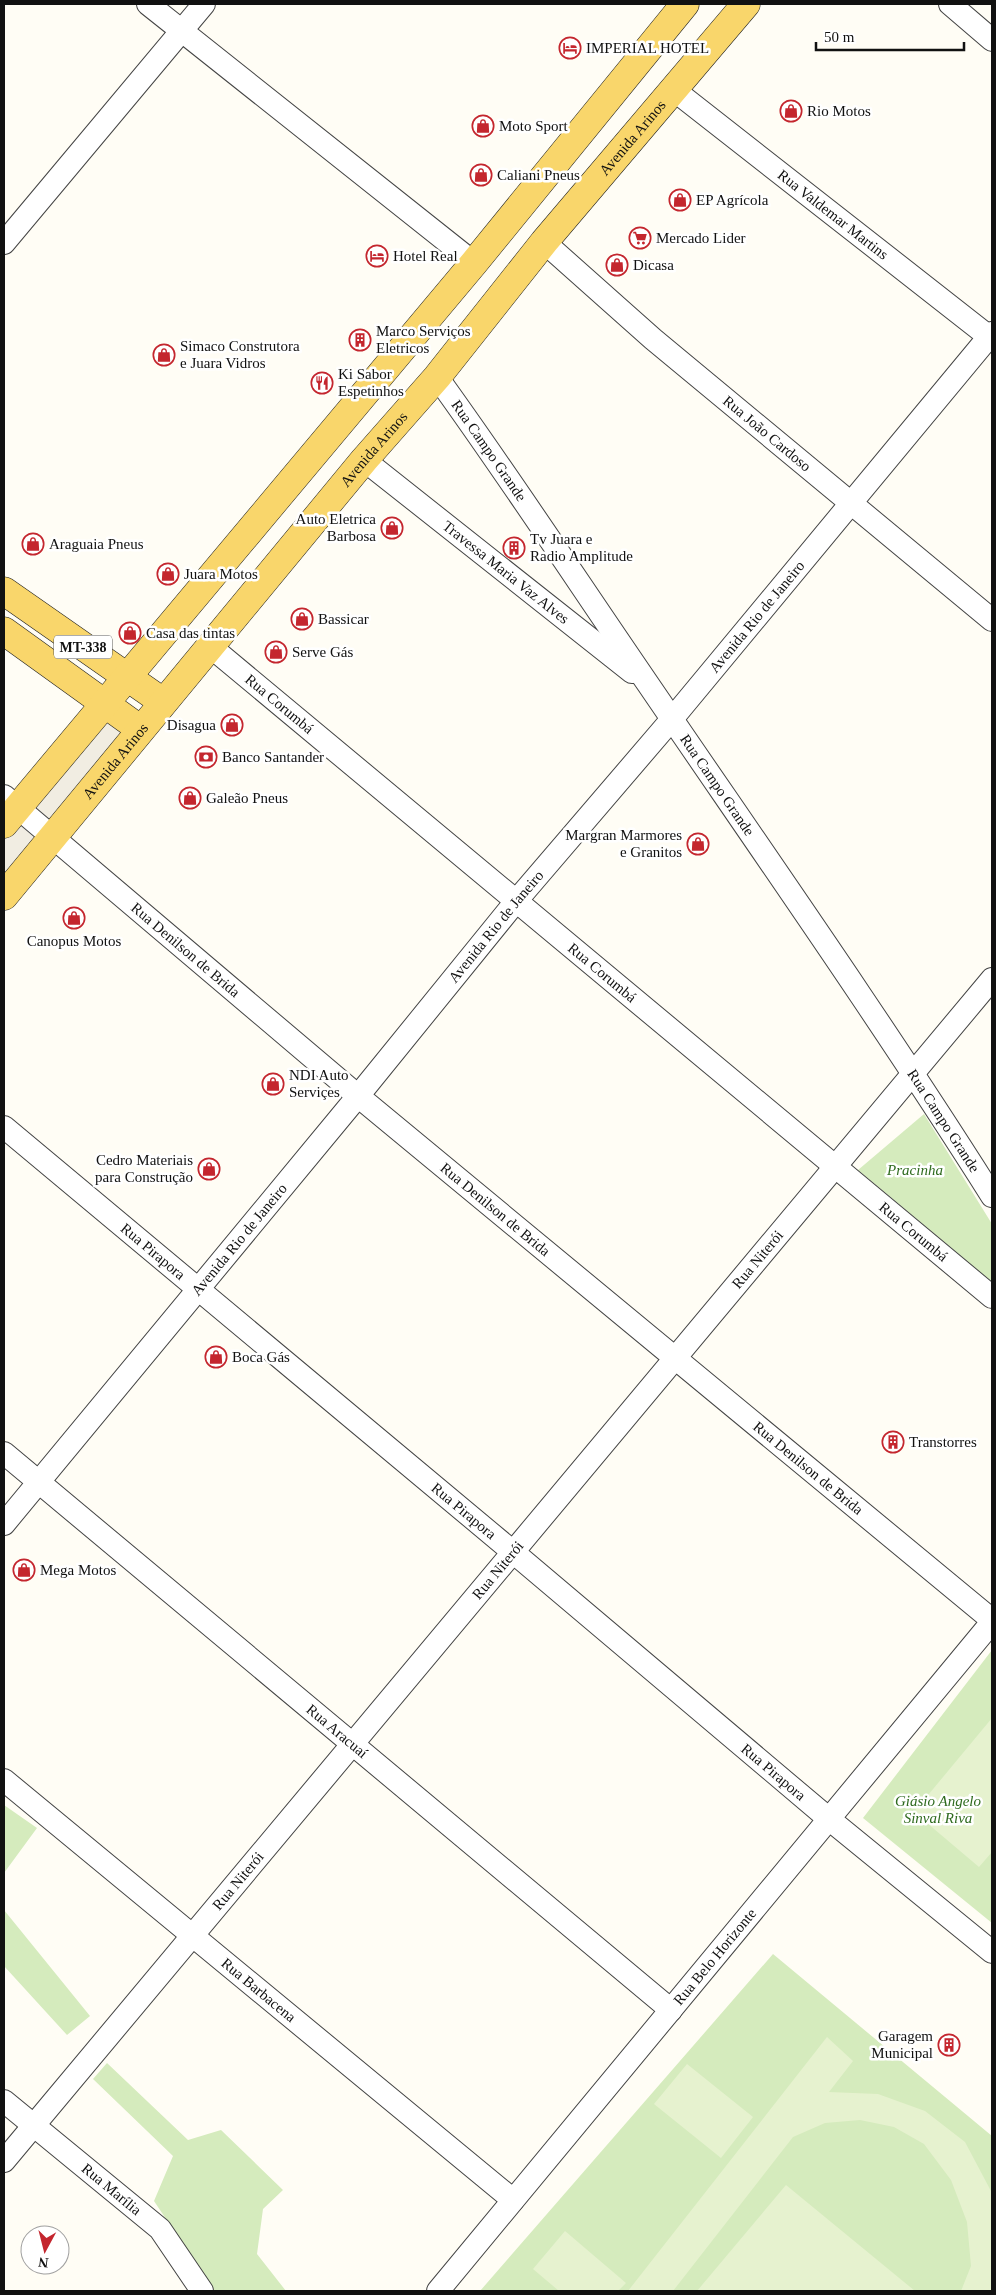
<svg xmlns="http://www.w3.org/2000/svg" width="996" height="2295" viewBox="0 0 996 2295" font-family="Georgia,serif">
<rect width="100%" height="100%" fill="#fffdf5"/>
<path fill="#d5ebbd" d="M 924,1114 L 992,1224 L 992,1282 L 858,1170 Z
M 992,1650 L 992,1923 L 863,1818 Z
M 4,1805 L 37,1828 L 4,1873 Z
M 4,1910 L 90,2016 L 67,2035 L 4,1966 Z
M 773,1954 L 992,2136 L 992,2291 L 480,2291 Z
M 107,2063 L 188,2140 L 221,2130 L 283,2190 L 263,2209 L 257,2254 L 286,2291 L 214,2291 L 154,2201 L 173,2156 L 93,2079 Z"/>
<path fill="#e6f2cf" d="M 992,1718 L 992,1852 L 979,1867 L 914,1812 Z
M 827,2037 L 853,2061 L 829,2092 L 878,2094 L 925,2111 L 965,2142 L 992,2193 L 992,2291 L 961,2291 L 971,2266 L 967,2222 L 951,2180 L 924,2144 L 894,2127 L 860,2120 L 825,2123 L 793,2137 L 673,2291 L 628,2291 Z
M 687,2064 L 753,2117 L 721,2158 L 654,2104 Z
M 786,2185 L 915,2291 L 697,2291 Z
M 565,2231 L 626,2283 L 618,2291 L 559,2291 L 533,2269 Z"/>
<path fill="#f1ede2" d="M 105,716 L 130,734 L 4,887 L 4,839 Z"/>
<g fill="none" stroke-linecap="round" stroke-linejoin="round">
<g stroke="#444" stroke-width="24">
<g id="minor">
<path d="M 148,4 L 474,263"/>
<path d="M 950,4 L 992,40"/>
<path id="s1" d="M 674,90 L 992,339"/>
<path id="s2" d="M 544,242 L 653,339 L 992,620"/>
<path d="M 4,243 L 204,4"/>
<path id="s3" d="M 437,377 C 510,478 578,582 648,684 C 764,854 882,1022 992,1196"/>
<path id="s4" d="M 364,460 L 632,672"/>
<path id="s5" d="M 211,647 L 992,1297"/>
<path id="s6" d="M 4,796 L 358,1096 L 992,1620"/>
<path id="s7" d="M 4,1127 L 513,1552 L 829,1819 L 992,1952"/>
<path id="s8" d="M 4,1453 L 671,2010"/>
<path id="s9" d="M 4,1524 L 358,1096 L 517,900 L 672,719 L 992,333"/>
<path id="s10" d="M 4,1780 L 513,2200"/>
<path id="s11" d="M 4,2101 L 160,2229 L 202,2291"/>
<path id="s12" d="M 4,2161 L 992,979"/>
<path id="s13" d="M 438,2291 L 992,1622"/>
</g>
</g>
<g stroke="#222" stroke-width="29">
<g id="major">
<path d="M 4,591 L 163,702"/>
<path d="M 4,631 L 140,729"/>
<path d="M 4,824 L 474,263 L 685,4"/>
<path id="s14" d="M 4,896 L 364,460 L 437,377 L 544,242 L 746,4"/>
</g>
</g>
<use href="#minor" stroke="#fff" stroke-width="22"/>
<use href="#major" stroke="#f9d66b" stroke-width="28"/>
</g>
<defs>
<g id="hotel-ring" transform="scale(1.125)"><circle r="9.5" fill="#fff" stroke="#c4262e" stroke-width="1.5"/><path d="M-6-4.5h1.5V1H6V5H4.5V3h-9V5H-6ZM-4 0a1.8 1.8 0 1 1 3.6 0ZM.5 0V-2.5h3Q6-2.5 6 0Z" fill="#c4262e"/></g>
<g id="shop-ring" transform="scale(1.125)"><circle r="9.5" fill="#fff" stroke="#c4262e" stroke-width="1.5"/><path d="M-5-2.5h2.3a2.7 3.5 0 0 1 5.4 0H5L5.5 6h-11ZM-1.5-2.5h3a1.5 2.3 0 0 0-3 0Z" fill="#c4262e"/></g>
<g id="supermarket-ring" transform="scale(1.125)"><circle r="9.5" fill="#fff" stroke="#c4262e" stroke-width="1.5"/><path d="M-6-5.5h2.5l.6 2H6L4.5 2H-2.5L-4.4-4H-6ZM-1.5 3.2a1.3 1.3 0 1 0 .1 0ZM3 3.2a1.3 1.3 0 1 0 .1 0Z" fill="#c4262e"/></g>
<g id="building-ring" transform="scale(1.125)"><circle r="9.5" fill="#fff" stroke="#c4262e" stroke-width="1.5"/><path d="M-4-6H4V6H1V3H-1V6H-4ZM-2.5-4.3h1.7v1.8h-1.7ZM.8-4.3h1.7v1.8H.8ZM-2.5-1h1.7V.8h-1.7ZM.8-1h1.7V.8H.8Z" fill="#c4262e"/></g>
<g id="restaurant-ring" transform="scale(1.125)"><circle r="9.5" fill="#fff" stroke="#c4262e" stroke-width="1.5"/><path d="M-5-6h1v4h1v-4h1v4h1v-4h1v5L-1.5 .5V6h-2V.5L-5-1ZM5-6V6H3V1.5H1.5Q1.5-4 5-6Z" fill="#c4262e"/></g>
<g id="bank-ring" transform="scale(1.125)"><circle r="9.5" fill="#fff" stroke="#c4262e" stroke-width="1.5"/><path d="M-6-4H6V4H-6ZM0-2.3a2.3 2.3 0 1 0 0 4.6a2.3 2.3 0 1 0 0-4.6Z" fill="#c4262e"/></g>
</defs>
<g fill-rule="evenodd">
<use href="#hotel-ring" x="570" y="48"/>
<use href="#shop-ring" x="791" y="111"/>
<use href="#shop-ring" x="483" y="126"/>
<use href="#shop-ring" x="481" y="175"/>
<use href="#shop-ring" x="680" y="200"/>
<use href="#supermarket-ring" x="640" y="238"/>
<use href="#hotel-ring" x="377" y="256"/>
<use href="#shop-ring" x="617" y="265"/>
<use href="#building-ring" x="360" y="340"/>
<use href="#shop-ring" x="164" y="355"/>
<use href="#restaurant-ring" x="322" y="383"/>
<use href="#shop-ring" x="392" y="528"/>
<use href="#shop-ring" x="33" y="544"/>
<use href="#building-ring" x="514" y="548"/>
<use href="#shop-ring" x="168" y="574"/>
<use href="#shop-ring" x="302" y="619"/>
<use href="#shop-ring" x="130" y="633"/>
<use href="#shop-ring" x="276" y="652"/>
<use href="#shop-ring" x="232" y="725"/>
<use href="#bank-ring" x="206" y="757"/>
<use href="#shop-ring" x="190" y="798"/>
<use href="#shop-ring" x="698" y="844"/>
<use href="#shop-ring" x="74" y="918"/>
<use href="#shop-ring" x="273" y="1084"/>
<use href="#shop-ring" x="209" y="1169"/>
<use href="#shop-ring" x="216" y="1357"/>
<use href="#building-ring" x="893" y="1442"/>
<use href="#shop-ring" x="24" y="1570"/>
<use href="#building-ring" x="949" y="2045"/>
</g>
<g text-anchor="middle" stroke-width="5" stroke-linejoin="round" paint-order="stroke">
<rect fill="#fff" stroke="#585858" stroke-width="1" x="54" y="635.5" width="58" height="23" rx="4"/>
<g font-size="14" font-weight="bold" fill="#111">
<text x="83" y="652">MT-338</text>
</g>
<g font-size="15" fill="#111" stroke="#fff" text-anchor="start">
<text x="586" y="53">IMPERIAL HOTEL</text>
<text x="807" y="116">Rio Motos</text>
<text x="499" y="131">Moto Sport</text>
<text x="497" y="180">Caliani Pneus</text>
<text x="696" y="205">EP Agrícola</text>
<text x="656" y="243">Mercado Lider</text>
<text x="393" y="261">Hotel Real</text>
<text x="633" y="270">Dicasa</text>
<text x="376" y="336">Marco Serviços<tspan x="376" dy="17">Eletricos</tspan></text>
<text x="180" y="351">Simaco Construtora<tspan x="180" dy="17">e Juara Vidros</tspan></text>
<text x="338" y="379">Ki Sabor<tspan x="338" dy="17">Espetinhos</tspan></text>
<text x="376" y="524" text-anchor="end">Auto Eletrica<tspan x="376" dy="17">Barbosa</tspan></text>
<text x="530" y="544">Tv Juara e<tspan x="530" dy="17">Radio Amplitude</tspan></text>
<text x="49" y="549">Araguaia Pneus</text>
<text x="184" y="579">Juara Motos</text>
<text x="318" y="624">Bassicar</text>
<text x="146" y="638">Casa das tintas</text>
<text x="292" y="657">Serve Gás</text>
<text x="216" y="730" text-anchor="end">Disagua</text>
<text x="222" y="762">Banco Santander</text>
<text x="206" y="803">Galeão Pneus</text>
<text x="682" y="840" text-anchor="end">Margran Marmores<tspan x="682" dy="17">e Granitos</tspan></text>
<text x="74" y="946" text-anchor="middle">Canopus Motos</text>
<text x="289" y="1080">NDI Auto<tspan x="289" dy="17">Serviçes</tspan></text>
<text x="193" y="1165" text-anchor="end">Cedro Materiais<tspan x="193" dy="17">para Construção</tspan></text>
<text x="232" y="1362">Boca Gás</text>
<text x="909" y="1447">Transtorres</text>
<text x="40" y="1575">Mega Motos</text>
<text x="933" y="2041" text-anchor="end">Garagem<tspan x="933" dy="17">Municipal</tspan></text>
</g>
<g font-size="15" fill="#111" stroke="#fff">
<text dy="5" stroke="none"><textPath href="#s14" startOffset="985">Avenida Arinos</textPath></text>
<text dy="5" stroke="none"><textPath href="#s1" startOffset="202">Rua Valdemar Martins</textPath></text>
<text dy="5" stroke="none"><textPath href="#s2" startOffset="294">Rua João Cardoso</textPath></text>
<text dy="5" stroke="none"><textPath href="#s14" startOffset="580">Avenida Arinos</textPath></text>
<text dy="5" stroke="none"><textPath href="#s3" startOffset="90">Rua Campo Grande</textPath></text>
<text dy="5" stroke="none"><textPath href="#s4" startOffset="181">Travessa Maria Vaz Alves</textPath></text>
<text dy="5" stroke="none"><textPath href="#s9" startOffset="1179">Avenida Rio de Janeiro</textPath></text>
<text dy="5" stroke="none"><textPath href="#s5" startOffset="89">Rua Corumbá</textPath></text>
<text dy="5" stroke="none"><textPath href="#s14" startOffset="175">Avenida Arinos</textPath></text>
<text dy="5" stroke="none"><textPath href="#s3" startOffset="495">Rua Campo Grande</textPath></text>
<text dy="5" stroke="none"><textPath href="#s9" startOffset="774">Avenida Rio de Janeiro</textPath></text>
<text dy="5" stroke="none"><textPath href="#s6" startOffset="238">Rua Denilson de Brida</textPath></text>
<text dy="5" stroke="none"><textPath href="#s5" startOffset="509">Rua Corumbá</textPath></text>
<text dy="5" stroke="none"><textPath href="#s3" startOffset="900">Rua Campo Grande</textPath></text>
<text dy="5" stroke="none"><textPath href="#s6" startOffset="642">Rua Denilson de Brida</textPath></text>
<text dy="5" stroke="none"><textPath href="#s5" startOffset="914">Rua Corumbá</textPath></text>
<text dy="5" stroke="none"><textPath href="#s9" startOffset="369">Avenida Rio de Janeiro</textPath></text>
<text dy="5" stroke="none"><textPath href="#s7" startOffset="194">Rua Pirapora</textPath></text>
<text dy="5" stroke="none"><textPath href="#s12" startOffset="1175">Rua Niterói</textPath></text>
<text dy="5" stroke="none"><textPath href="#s6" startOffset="1048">Rua Denilson de Brida</textPath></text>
<text dy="5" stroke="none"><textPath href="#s7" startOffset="599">Rua Pirapora</textPath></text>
<text dy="5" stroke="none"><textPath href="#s12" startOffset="770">Rua Niterói</textPath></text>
<text dy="5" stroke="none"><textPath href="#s8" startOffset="434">Rua Aracuaí</textPath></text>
<text dy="5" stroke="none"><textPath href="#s7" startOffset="1004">Rua Pirapora</textPath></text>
<text dy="5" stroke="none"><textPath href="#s12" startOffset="365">Rua Niterói</textPath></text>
<text dy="5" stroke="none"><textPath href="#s13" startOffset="434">Rua Belo Horizonte</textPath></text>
<text dy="5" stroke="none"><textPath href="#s10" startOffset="330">Rua Barbacena</textPath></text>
<text dy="5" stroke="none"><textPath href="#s11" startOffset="139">Rua Marília</textPath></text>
</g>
<g font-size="15" font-style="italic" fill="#2f6b1f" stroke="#fff">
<text x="915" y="1175">Pracinha</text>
<text x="938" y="1806">Giásio Angelo<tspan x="938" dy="17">Sinval Riva</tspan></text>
</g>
</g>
<rect width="996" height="2295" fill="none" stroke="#111111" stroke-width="10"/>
<g transform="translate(45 2250) rotate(187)"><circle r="24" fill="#ffffff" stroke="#a0a0a0"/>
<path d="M0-4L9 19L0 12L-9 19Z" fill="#c4262e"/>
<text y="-8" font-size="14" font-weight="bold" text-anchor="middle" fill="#111111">N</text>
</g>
<path d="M816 42v8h148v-8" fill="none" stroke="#111111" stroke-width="2.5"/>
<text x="824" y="42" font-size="15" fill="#111111" stroke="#ffffff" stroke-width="4" paint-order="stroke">50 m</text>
</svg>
